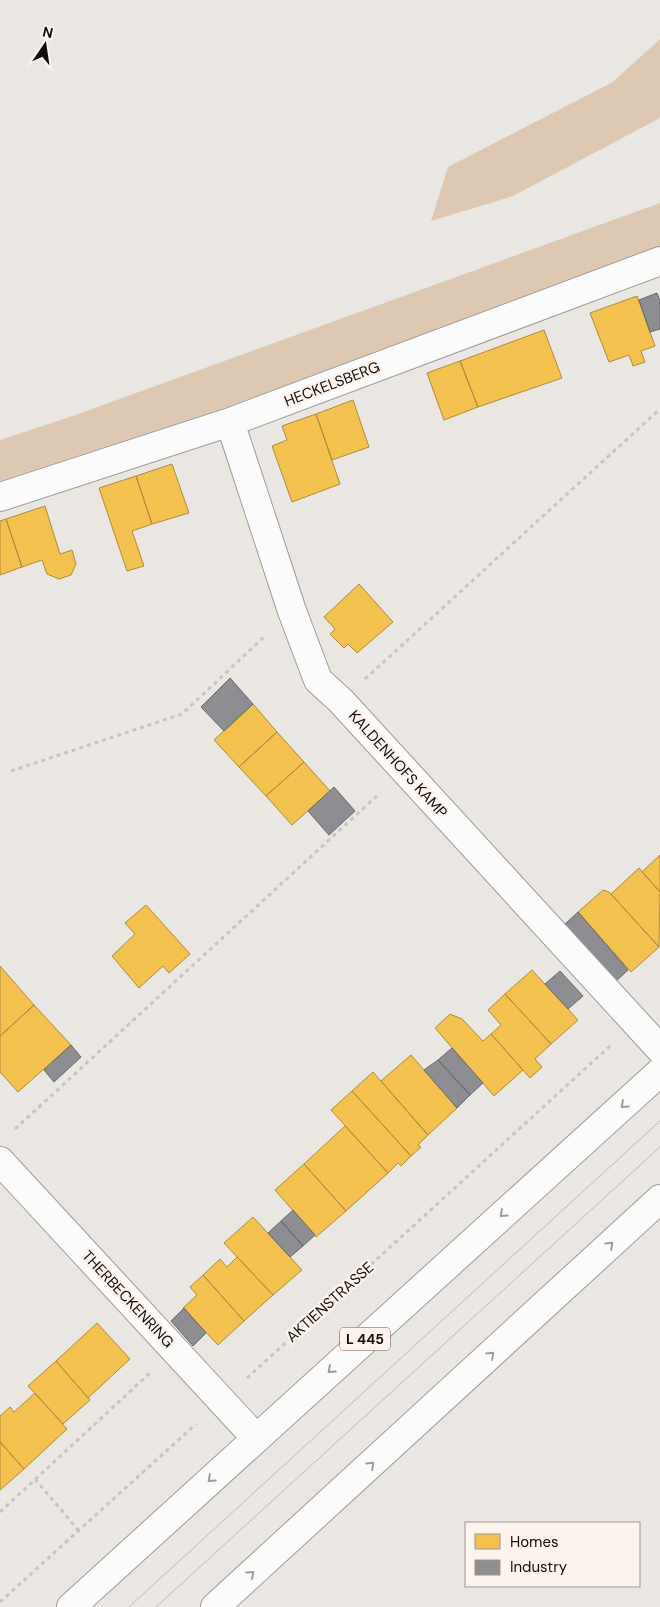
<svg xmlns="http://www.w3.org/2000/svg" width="660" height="1607" viewBox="0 0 660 1607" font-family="'DM Sans',sans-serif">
<rect width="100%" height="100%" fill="#eae6e2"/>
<path fill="#dec8b2" d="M 660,39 L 660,118 L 513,196 L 431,221 L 448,167 L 613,82 Z
M 660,203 L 660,249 L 221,409 L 0,481 L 0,440 L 67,418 Z"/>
<path fill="#f2c14e" stroke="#ae8b3a" d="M 637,296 L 655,346 L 641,351 L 645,362 L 633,366 L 629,355 L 609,362 L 590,313 Z
M 544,330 L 562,378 L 478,407 L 460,361 Z
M 460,361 L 478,407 L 444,420 L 427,373 Z
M 353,400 L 369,447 L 332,460 L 316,414 Z
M 316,414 L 340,484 L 292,502 L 272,446 L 287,440 L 282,426 Z
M 172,464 L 189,513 L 152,524 L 136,476 Z
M 136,476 L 152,524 L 132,531 L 144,566 L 127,571 L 99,488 Z
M 45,506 L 60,554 L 72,550 L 76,564 L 71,575 L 59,579 L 47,574 L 42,560 L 22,567 L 6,519 Z
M 6,519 L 22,567 L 0,575 L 0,521 Z
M 359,584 L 393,622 L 357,653 L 348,644 L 344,648 L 330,634 L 335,629 L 324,617 Z
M 253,704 L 277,732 L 239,767 L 214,740 Z
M 277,732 L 304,762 L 266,796 L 239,767 Z
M 304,762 L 330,791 L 292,825 L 266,796 Z
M 660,855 L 660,892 L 642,872 Z
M 639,868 L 660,892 L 659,947 L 611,894 Z
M 603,890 L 609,892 L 659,947 L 631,972 L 578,912 Z
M 146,905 L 190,954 L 169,973 L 163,966 L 139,988 L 112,956 L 135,934 L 125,923 Z
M 0,966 L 34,1005 L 0,1036 Z
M 532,970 L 578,1020 L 551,1044 L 505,994 Z
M 505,994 L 551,1044 L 535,1059 L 542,1067 L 530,1078 L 491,1034 L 501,1025 L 488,1010 Z
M 34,1005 L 71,1045 L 18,1092 L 0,1072 L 0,1036 Z
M 450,1014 L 462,1019 L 483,1041 L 491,1034 L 523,1070 L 494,1096 L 435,1028 Z
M 411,1055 L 457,1108 L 428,1135 L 381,1081 Z
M 373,1072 L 428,1135 L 418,1145 L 421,1147 L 411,1156 L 352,1091 Z
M 352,1091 L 411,1156 L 401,1166 L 398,1163 L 388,1173 L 331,1110 Z
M 345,1126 L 388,1173 L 346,1211 L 304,1164 Z
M 304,1164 L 346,1211 L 316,1237 L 275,1190 Z
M 253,1217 L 302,1270 L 273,1295 L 224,1243 Z
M 237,1257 L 273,1295 L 244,1321 L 203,1275 L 220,1259 L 227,1267 Z
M 203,1275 L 244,1321 L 218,1345 L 183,1308 L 197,1295 L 190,1287 Z
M 97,1323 L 130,1359 L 88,1398 L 56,1361 Z
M 56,1361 L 90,1400 L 63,1424 L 28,1386 Z
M 35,1393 L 67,1429 L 24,1469 L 0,1442 L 0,1416 L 10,1407 L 14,1412 Z
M 0,1442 L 24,1469 L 0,1490 Z"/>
<path fill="#8d8d92" stroke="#68676a" d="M 657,293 L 660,301 L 660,329 L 650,332 L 639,300 Z
M 230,678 L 253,704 L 224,731 L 201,707 Z
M 334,787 L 355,811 L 329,835 L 308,811 Z
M 578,912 L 628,970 L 615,982 L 564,925 Z
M 560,971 L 583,996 L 568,1009 L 545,984 Z
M 71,1045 L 81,1057 L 54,1082 L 44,1070 Z
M 452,1048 L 483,1083 L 470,1095 L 438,1060 Z
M 438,1060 L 470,1095 L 457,1108 L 424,1070 Z
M 293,1210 L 315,1235 L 303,1246 L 281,1221 Z
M 281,1221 L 303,1246 L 290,1257 L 268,1233 Z
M 184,1308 L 206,1333 L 193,1346 L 171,1321 Z"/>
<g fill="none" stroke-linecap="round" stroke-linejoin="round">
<g stroke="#9f9c98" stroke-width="30">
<path id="minor" d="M 230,422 L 292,611 L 318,680 L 341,701 L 660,1049
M 0,497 L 230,422 L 660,261
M 0,1161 L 256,1438"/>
</g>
<g stroke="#9f9c98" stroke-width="30">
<path id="major" d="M 71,1607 L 660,1072
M 215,1607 L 660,1199"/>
</g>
<path stroke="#c6c5c4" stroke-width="3" stroke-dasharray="4 4" stroke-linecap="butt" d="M 365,679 L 660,409
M 11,771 L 182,714 L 265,636
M 15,1129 L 380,793
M 247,1378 L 610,1046
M 35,1479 L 79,1531
M 0,1512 L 150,1373
M 0,1602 L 196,1424"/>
<use href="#minor" stroke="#fcfbfb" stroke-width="28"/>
<use href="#major" stroke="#fcfbfb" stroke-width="28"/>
<path stroke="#bbbbb9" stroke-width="1" d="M 129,1607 L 660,1121
M 156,1607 L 660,1147"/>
</g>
<defs><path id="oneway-chevron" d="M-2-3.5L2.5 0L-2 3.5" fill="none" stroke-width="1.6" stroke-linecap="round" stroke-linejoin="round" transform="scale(1.25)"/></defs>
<g stroke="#9e9c9b">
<use href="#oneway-chevron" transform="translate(624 1105) rotate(138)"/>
<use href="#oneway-chevron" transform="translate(503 1214) rotate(138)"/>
<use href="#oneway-chevron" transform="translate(610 1245) rotate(-43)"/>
<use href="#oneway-chevron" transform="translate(491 1355) rotate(-43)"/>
<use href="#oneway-chevron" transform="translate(331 1370) rotate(138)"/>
<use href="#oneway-chevron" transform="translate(371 1465) rotate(-43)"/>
<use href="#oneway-chevron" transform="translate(211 1479) rotate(138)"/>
<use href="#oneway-chevron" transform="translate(251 1574) rotate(-42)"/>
</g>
<g text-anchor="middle" stroke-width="5" stroke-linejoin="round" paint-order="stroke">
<rect fill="#fbf3ec" stroke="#56524e" stroke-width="1" x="340" y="1327.5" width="50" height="23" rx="4"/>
<g font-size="14" font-weight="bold" fill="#100d0b">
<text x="365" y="1344">L 445</text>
</g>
<g font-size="15" fill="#100d0b" stroke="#fbf3ec">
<text transform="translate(332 384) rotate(-21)" y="5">HECKELSBERG</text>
<text transform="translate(398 764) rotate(48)" y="5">KALDENHOFS KAMP</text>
<text transform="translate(128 1299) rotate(47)" y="5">THERBECKENRING</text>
<text transform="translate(330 1302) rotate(-42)" y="5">AKTIENSTRASSE</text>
</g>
</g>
<rect x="465" y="1522" width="175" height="65" fill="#fbf3ec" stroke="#9d9792"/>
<rect x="475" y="1534" width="25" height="15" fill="#f2c14e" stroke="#9d9792"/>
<text x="510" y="1547" font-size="15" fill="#100d0b">Homes</text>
<rect x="475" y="1560" width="25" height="15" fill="#8d8d92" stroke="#9d9792"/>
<text x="510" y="1572" font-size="15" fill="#100d0b">Industry</text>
<g transform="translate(45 45) rotate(13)" stroke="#fbf3ec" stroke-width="4" paint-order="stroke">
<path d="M0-4L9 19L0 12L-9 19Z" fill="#100d0b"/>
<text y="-8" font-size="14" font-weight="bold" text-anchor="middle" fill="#100d0b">N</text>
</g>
</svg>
